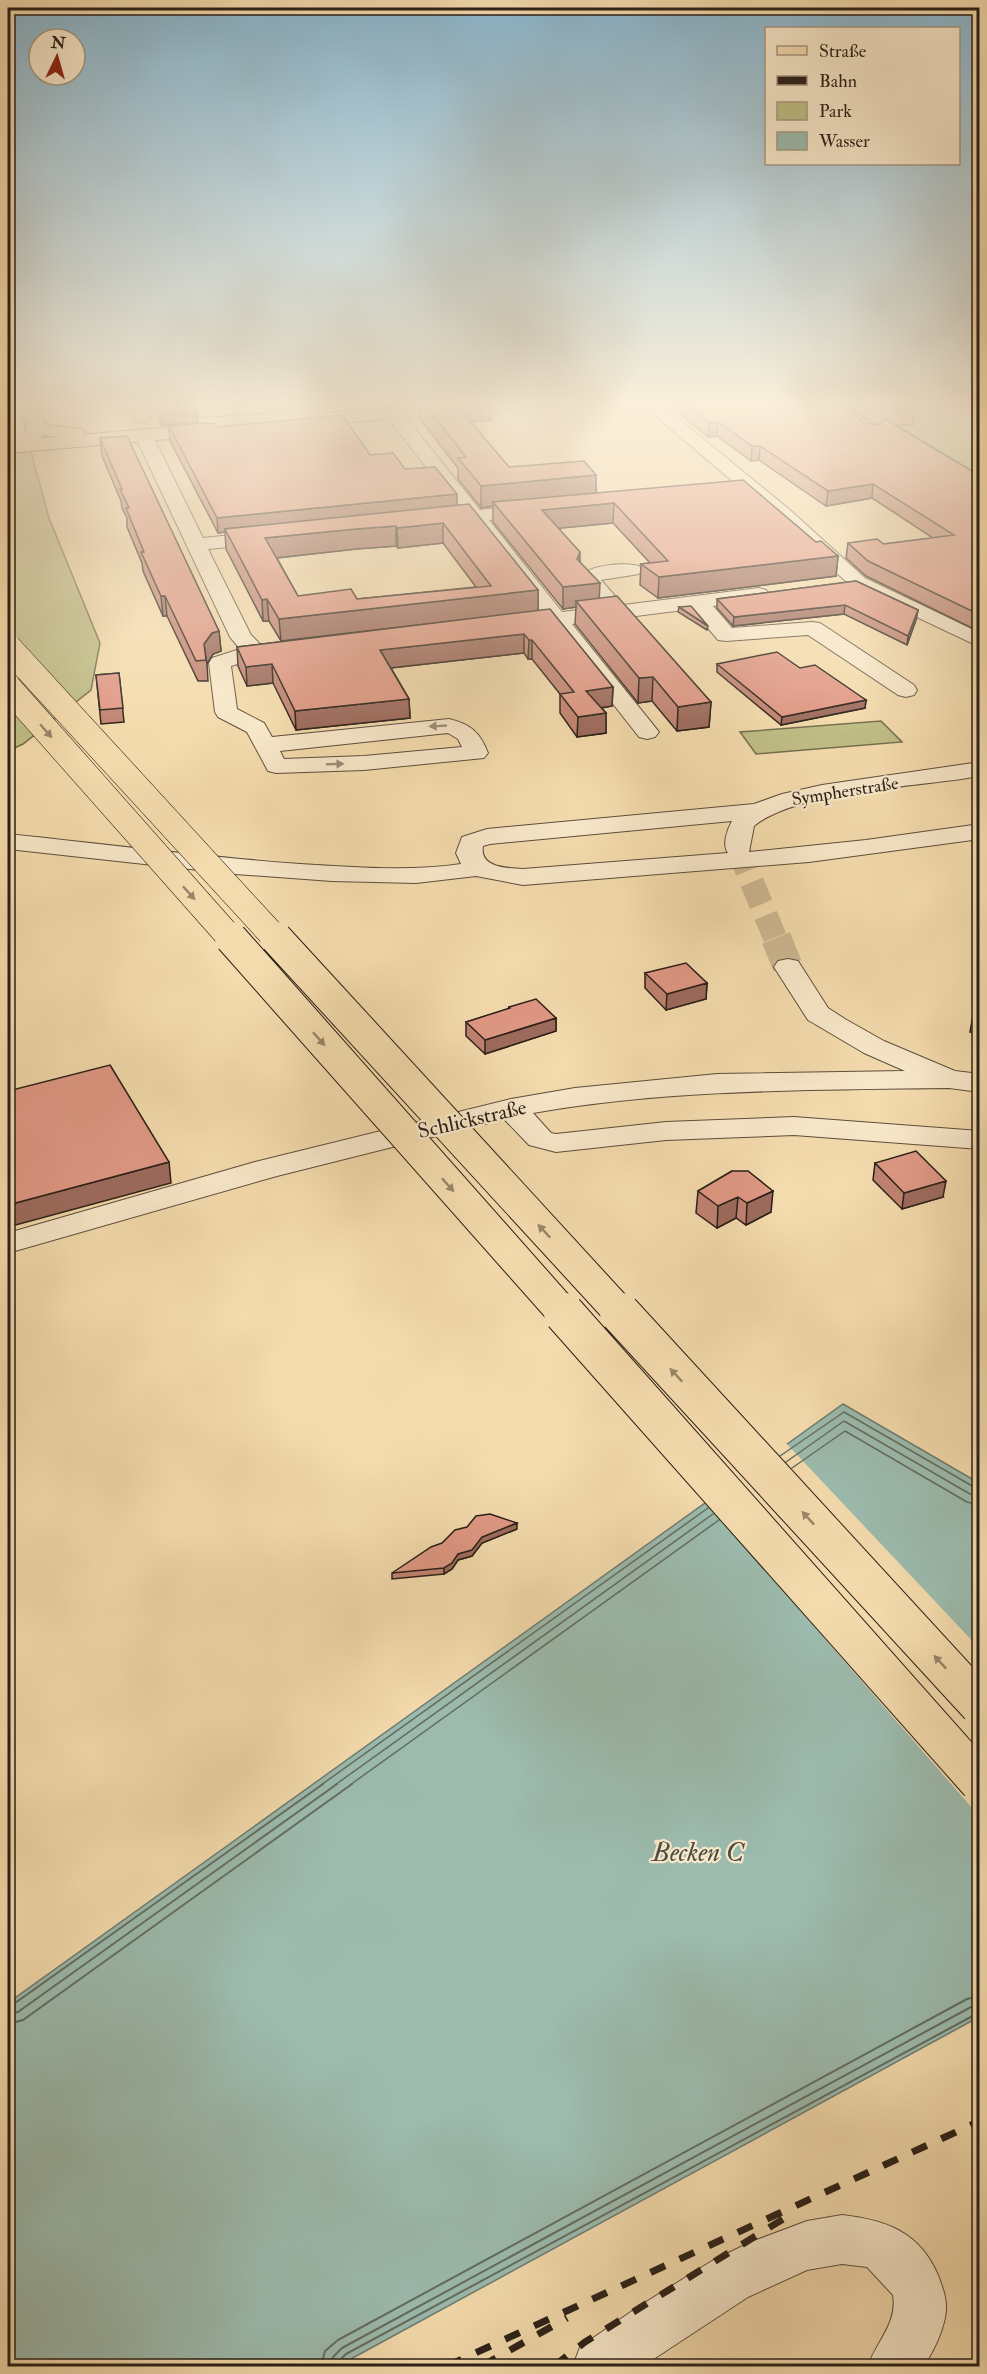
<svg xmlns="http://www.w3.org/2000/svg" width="987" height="2374" viewBox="0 0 987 2374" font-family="'IM FELL Double Pica',serif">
<rect width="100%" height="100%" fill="#f4dbad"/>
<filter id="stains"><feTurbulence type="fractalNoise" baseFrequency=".00333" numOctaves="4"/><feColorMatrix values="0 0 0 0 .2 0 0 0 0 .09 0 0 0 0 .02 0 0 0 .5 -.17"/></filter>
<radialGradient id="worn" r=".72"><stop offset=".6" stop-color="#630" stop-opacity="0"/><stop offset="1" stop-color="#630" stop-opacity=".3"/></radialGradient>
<path fill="#c0be86" stroke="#746e4e" stroke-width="1.5" d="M 838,401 L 979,401 L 979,488 Z
M 31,452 L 49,518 L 100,643 L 91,690 L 23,744 L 8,751 L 8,454 Z
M 881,721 L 902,742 L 756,754 L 740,732 Z"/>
<path fill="#9cbbae" stroke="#6e7d72" stroke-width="1.5" d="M 843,1404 L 979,1483 L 979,2017 L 349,2360 L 341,2366 L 8,2366 L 8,2003 Z"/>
<path fill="#f4dbad" d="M 785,1442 L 979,1648 L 979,1816 L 704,1500 Z"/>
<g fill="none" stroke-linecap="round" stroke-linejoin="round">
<path stroke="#626d62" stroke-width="1.5" d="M 780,1456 L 844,1412 L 974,1487 L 980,1488
M 786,1462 L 844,1421 L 970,1494 L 980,1496
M 792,1468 L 845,1431 L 967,1502 L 980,1505
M 321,1785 L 708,1508
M 335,1785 L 713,1514
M 350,1785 L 719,1520"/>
<path stroke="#626d62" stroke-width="2" d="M 8,2008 L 323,1784
M 8,2015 L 18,2012 L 337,1784
M 8,2024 L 23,2020 L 352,1784
M 321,2366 L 325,2351 L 338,2340 L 967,1999 L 980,1996
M 330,2366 L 333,2357 L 342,2348 L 971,2007 L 980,2005
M 338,2366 L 339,2361 L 346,2354 L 980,2012"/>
<path stroke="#cbb58f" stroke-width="24" stroke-dasharray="24 12" stroke-linecap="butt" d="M 738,849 L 776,940"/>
<path stroke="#cbb58f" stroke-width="30" stroke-dasharray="30 15" stroke-linecap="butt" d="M 776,938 L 788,967"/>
<g stroke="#5c4e3c" stroke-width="2">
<path id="minor" d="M 126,401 L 143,401 L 151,418 L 148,422 L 136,422 Z
M 638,401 L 657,401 L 790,510 L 865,578 L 980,633 L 980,647 L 851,586 L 776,518 Z
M 393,408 L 399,409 L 480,510 L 534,504 L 541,506 L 544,510 L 541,514 L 489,520 L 562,612 L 604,607 L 581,582 L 578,578 C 587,565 624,562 639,566 L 642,570 L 639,574 L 601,580 L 623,605 L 759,588 L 766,590 L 769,594 L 766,598 L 713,606 L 732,628 L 812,622 L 820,623 L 914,685 L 917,690 L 914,695 L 906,697 L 898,695 L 808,635 L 726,641 L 718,640 L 692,609 L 572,624 L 659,732 L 655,737 L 647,739 L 639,737 L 552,626 L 517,630 L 509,629 L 506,624 L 509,619 L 542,614 L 470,522 L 435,526 L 428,524 L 425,520 L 428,516 L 461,512 L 384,413 L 387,409 Z
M 144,431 L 150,432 L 153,436 L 203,538 L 269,531 L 276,533 L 279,537 L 276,541 L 269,543 L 208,549 L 251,635 L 260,644 L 288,646 L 291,651 L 288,656 L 258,658 L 231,666 L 237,709 L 264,723 L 272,737 L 449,719 C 470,724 480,732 488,753 L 484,758 L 364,770 L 276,773 L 268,771 L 247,732 L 218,717 L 215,712 L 209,663 L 212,658 L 240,649 L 230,637 L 135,436 L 138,432 ZM 448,733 L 458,739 L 462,747 L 364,756 L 284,759 L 280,751 Z
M 980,762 L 980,776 C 921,787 798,790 754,826 L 749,852 L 866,840 L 980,824 L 980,839 L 809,862 L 523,885 L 476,876 L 416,883 L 332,881 L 235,874 L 8,849 L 8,834 C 105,844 203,857 300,864 C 354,867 407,872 461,864 L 456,853 L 462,837 L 487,829 L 754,804 L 782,794 L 822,785 ZM 732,821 C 727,830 722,845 728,853 L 523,869 C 508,868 479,868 483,846 L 490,844 Z
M 788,959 L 798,961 L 828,1008 L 845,1019 L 884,1041 L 955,1071 L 980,1074 L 980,1092 L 949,1088 C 810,1090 670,1089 533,1113 L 551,1133 L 556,1134 L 666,1122 L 794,1117 L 980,1131 L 980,1149 L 794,1135 L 666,1140 L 556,1152 L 529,1145 L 504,1119 L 277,1176 L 8,1253 L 8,1233 L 255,1162 L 511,1099 L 575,1088 L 717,1074 L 905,1071 L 864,1053 L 808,1020 L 774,967 L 778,961 Z
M 842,2215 C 885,2220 919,2231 938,2275 C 942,2286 947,2298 946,2311 C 944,2330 934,2350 924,2366 L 868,2366 C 876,2342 898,2323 893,2295 L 867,2267 L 842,2264 L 807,2270 L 748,2297 L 643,2366 L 573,2366 L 580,2347 L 638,2307 L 712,2261 L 751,2242 L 807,2221 Z"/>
</g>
<g stroke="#291f17" stroke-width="2">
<path id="major" d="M 465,401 L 539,401 L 536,405 L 530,406 L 299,427 L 291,422 L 223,428 L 222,433 L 215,435 L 8,453 L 8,441 L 184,426 L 185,421 L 192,419 L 320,409 L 328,413 Z"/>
</g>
<g stroke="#291f17" stroke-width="2">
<path id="highway" d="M 17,401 L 35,401 L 45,423 L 52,426 L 82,429 L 84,433 L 82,437 L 75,439 L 43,435 L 35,449 L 21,449 L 8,438 L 8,402 L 14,403 L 26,433 L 26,423 Z"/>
</g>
<use href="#minor" fill="#f8e8ca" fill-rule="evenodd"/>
<use href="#major" fill="#f4dbad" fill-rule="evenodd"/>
<use href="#highway" fill="#f4dbad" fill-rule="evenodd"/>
<path stroke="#291f17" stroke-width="7" stroke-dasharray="16 16" stroke-linecap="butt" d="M 447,2366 L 980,2121
M 482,2366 L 567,2318
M 554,2366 L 585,2342 L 783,2219"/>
<g stroke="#291f17" stroke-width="27" stroke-linecap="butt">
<path id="highway-bridge-far2" d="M 8,647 L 277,940
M 8,687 L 232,940"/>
</g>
<g stroke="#291f17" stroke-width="34" stroke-linecap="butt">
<path id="highway-bridge-far1" d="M 231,938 L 565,1315
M 276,938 L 622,1315"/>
</g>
<g stroke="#291f17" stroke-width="42" stroke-linecap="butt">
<path id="highway-bridge" d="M 564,1313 L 980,1782
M 620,1313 L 980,1705"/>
</g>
<use href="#highway-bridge-far2" stroke="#f4dbad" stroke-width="26"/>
<use href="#highway-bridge-far1" stroke="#f4dbad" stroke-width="32"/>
<use href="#highway-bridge" stroke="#f4dbad" stroke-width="40"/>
</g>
<path fill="#c18372" stroke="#291f17" stroke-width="1.5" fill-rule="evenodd" d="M 149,401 L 192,401 L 197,411 L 198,422 L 162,425 Z
M 420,401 L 491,401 L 491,420 L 471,422 L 509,467 L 596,475 L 596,493 L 816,542 L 838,556 L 836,576 L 658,598 L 640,585 L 641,564 L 650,563 L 613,523 L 559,528 L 580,562 L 599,598 L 711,702 L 709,727 L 677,731 L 652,701 L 638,703 L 575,624 L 576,607 L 563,609 L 493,522 L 493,506 L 481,508 L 458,479 L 458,468 L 420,419 Z
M 665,401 L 834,401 L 867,424 L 874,424 L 839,401 L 898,401 L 915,411 L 913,425 L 896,425 L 980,476 L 980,632 L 866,576 L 846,558 L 848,543 L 884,544 L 933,538 L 872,498 L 826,506 L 759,460 L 751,461 L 717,436 L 708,437 Z
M 169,426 L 217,427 L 370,455 L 405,469 L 457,505 L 538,590 L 538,611 L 613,687 L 612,706 L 602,708 L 606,713 L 606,733 L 577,737 L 560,713 L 560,694 L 532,659 L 528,659 L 524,653 L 391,668 L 409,699 L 410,718 L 296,730 L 273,683 L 247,686 L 238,666 L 237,647 L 452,621 L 281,641 L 269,621 L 263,621 L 226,549 L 225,532 L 218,533 L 170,441 ZM 443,543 L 476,587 L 357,599 L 298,596 L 277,558 L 356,549 L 396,546 L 398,548 Z
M 100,438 L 219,631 L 221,651 L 213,654 L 207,664 L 208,681 L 198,681 L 167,616 L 163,616 L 143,571 L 142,563 L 127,527 L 127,518 L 122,508 L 121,501 L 102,456 Z
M 856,581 L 918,610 L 916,620 L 907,645 L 844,614 L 733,626 L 717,608 L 717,599 Z
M 679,607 L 708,626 L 707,630 L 678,612 Z
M 717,664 L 800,668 L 866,700 L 865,708 L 781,725 L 717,672 Z
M 119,673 L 124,722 L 101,724 L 96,675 Z
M 645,973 L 707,983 L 706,999 L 666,1010 L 645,988 Z
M 980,993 L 980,1033 L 970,1032 L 972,1021 Z
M 509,1007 L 556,1018 L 556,1031 L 485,1054 L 466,1036 L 466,1022 L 509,1009 Z
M 875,1163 L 943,1197 L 902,1209 L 873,1180 Z
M 732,1171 L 771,1212 L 746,1225 L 736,1218 L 717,1228 L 696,1213 L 698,1191 Z
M 517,1529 L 482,1543 L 472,1556 L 458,1560 L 452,1569 L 444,1574 L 392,1579 L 392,1573 Z"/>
<path fill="#9d6a5d" stroke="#291f17" stroke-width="1.5" d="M 478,401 L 491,401 L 491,420 L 455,424 L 455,404 Z
M 197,411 L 198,422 L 162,425 L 161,414 Z
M 718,422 L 717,436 L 708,437 L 709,423 Z
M 752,446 L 760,446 L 759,460 L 751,461 Z
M 596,475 L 596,496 L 493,502 L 493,506 L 481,508 L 481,486 Z
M 873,484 L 872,498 L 826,506 L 828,491 Z
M 457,494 L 457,509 L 225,529 L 225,532 L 218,533 L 217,518 Z
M 614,503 L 613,523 L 542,530 L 542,510 Z
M 443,523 L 443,543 L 398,548 L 397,528 Z
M 396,526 L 396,546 L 356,549 L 267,559 L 265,538 L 356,529 Z
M 580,552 L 580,573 L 577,559 Z
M 838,556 L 836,576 L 658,598 L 659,577 Z
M 600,583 L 599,604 L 576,601 L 576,607 L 563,609 L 563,587 Z
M 538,590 L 538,611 L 281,641 L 279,619 Z
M 161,596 L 165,596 L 167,616 L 163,616 Z
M 267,599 L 269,621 L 263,621 L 262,600 Z
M 845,605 L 844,614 L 733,626 L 734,617 Z
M 918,610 L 916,620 L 907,645 L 908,636 Z
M 219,631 L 221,651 L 213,654 L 207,664 L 204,644 L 212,633 Z
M 524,634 L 524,653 L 381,669 L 380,650 Z
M 529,640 L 532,640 L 532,659 L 528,659 Z
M 272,664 L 273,683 L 247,686 L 246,667 Z
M 653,677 L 652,701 L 638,703 L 639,678 Z
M 613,687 L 612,706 L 586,710 L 586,691 Z
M 409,699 L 410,718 L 296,730 L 295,711 Z
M 866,700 L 865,708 L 781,725 L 782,717 Z
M 711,702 L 709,727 L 677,731 L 678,707 Z
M 606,713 L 606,733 L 577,737 L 578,717 Z
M 707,983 L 706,999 L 666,1010 L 667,994 Z
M 556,1018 L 556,1031 L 485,1054 L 485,1040 Z
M 169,1162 L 171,1183 L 8,1227 L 8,1205 Z
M 946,1181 L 943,1197 L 902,1209 L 904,1193 Z
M 773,1191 L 771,1212 L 746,1225 L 747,1203 Z
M 738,1197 L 736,1218 L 717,1228 L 718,1206 Z
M 517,1523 L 517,1529 L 482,1543 L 472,1556 L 458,1560 L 452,1569 L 444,1574 L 444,1568 L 458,1554 L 482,1537 Z"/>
<path fill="#e09885" stroke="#291f17" stroke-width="1.5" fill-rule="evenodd" d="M 154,401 L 192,401 L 197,411 L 161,414 Z
M 422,401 L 478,401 L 455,404 L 509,467 L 584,461 L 596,475 L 481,486 L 458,458 L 466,457 Z
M 682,401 L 834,401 L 867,424 L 880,424 L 885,419 L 980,476 L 980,615 L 868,561 L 848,543 L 877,539 L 884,544 L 954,535 L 873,484 L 828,491 L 760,446 L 752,446 L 718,422 L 709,423 Z
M 862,401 L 898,401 L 915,411 L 879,412 Z
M 342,415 L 370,455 L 393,453 L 405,469 L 435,467 L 457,494 L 217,518 L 169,426 L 205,423 L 215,424 L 217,427 Z
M 127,436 L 219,631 L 212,633 L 204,644 L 206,660 L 196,661 L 165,596 L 161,596 L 141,552 L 144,552 L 126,508 L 129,508 L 120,489 L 122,489 L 100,438 Z
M 743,480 L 816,542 L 821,541 L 838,556 L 659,577 L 641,564 L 668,561 L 614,503 L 542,510 L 580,552 L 577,559 L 600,583 L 563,587 L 493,502 Z
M 469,504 L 538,590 L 279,619 L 267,599 L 262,600 L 225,529 ZM 443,523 L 491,586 L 357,599 L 351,589 L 298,596 L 265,538 L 356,529 L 396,526 L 397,528 Z
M 856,581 L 918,610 L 908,636 L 845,605 L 734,617 L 717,599 Z
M 617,596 L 711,702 L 678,707 L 653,677 L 639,678 L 576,601 Z
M 691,606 L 708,626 L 679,607 Z
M 550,609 L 613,687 L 586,691 L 606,713 L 578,717 L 560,694 L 574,692 L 532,640 L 529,640 L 524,634 L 380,650 L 409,699 L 295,711 L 272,664 L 246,667 L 237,647 Z
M 777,652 L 800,668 L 815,665 L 866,700 L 782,717 L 717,664 Z
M 119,673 L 123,708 L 100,710 L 96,675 Z
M 686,963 L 707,983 L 667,994 L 645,973 Z
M 980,993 L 980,1022 L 972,1021 Z
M 536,999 L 556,1018 L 485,1040 L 466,1022 L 510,1008 L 509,1007 Z
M 110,1065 L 169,1162 L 8,1205 L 8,1091 Z
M 916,1151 L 946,1181 L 904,1193 L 875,1163 Z
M 732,1171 L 748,1171 L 773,1191 L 747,1203 L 738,1197 L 718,1206 L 698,1191 Z
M 490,1514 L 517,1523 L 482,1537 L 472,1550 L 458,1554 L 452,1563 L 444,1568 L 392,1573 L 431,1547 L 442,1543 L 455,1530 L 467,1527 L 476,1516 Z"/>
<defs><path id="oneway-solid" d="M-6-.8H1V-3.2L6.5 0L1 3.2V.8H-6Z" transform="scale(1.5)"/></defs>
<g fill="#9b8e79">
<use href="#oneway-solid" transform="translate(438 726) rotate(177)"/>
<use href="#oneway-solid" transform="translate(335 764) rotate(-2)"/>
</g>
<g fill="#99866a">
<use href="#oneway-solid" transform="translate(46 731) rotate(49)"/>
<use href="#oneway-solid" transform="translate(189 893) rotate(48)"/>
<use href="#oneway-solid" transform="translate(319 1039) rotate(48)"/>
<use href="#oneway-solid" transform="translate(448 1185) rotate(48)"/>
<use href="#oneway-solid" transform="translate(544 1231) rotate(-133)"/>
<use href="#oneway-solid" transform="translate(676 1375) rotate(-133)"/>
<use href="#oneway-solid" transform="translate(808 1518) rotate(-133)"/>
<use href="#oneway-solid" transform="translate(940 1662) rotate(-133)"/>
</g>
<linearGradient id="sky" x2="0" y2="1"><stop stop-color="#89b7d1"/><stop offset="0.55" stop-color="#faefda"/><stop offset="1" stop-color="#faefda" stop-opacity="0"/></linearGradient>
<rect width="987" height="734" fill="url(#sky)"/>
<g text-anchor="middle" stroke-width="4.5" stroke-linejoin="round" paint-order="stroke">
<g font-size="18" fill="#291f17" stroke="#f8e8ca">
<text transform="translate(845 791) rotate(-9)" y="6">Sympherstraße</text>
</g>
<g font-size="21" fill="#291f17" stroke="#f8e8ca">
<text transform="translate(472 1119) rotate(-13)" y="7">Schlickstraße</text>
</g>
<g font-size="27" font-style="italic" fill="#4c4e44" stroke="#f8e8ca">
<text x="698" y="1861">Becken C</text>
</g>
</g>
<rect width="987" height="2374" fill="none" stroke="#f4dbad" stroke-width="30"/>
<rect x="9" y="9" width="969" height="2356" fill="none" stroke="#291f17" stroke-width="3"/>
<rect x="15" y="15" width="957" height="2344" fill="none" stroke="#291f17" stroke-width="1.5"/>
<rect x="765" y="27" width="195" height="138" fill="#f8e8ca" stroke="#a59882" stroke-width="1.5"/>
<rect x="777" y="46" width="30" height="9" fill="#f4dbad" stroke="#a59882" stroke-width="1.5"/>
<text x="819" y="57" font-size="18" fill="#291f17">Straße</text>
<rect x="777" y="76" width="30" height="9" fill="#291f17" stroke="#a59882" stroke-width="1.5"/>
<text x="819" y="87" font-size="18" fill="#291f17">Bahn</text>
<rect x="777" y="102" width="30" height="18" fill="#c0be86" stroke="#a59882" stroke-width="1.5"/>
<text x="819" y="117" font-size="18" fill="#291f17">Park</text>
<rect x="777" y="132" width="30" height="18" fill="#9cbbae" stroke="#a59882" stroke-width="1.5"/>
<text x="819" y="147" font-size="18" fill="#291f17">Wasser</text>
<g transform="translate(57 57) rotate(5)"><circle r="28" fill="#f8e8ca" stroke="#a59882" stroke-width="1.5"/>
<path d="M0-4.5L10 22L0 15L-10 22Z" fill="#8f2418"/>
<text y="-9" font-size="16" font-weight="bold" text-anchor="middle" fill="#291f17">N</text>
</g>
<rect width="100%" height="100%" filter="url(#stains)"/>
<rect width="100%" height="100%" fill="url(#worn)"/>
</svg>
